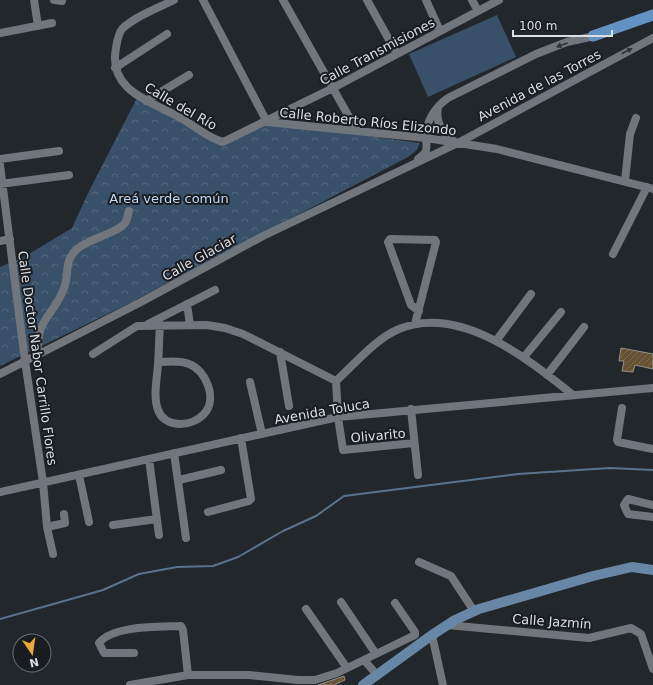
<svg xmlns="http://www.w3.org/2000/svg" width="653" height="685" viewBox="0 0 653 685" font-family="'DejaVu Sans',sans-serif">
<defs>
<pattern id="park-crowns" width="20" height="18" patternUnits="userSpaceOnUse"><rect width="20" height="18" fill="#395069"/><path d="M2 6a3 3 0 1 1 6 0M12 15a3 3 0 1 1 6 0" fill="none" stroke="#55697e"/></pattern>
<pattern id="building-hatch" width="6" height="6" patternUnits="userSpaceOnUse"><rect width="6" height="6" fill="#665233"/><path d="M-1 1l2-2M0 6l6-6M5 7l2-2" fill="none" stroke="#7b6a50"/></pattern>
</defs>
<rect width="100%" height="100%" fill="#22272b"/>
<path fill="url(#park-crowns)" d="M 137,98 L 223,142 L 267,122 L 420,143 L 417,150 L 408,157 L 126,305 L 0,366 L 0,267 L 24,257 L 72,228 L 89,191 Z"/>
<path fill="#395069" d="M 497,15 L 516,57 L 428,97 L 409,54 Z"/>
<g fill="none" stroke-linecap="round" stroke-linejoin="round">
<path stroke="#59738f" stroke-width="2" d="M 0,619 L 103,590 L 139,574 L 177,567 L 213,566 L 238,557 L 283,531 L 316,516 L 344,496 L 518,474 L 610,468 L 653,470"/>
</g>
<path fill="url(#building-hatch)" stroke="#94908a" d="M 621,348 L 653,354 L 653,369 L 635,365 L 633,372 L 622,371 L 624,361 L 619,361 Z
M 344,676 L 345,680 L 334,685 L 318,685 Z"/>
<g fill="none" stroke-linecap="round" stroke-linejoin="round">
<path stroke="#71767c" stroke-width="8" d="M 34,0 L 38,26
M 54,0 L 62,1
M 174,0 C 158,8 136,16 123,28 C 118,33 117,42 116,48 C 108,89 147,100 175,115 C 191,122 206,138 223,142 L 333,88 L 499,0
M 203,0 L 267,122
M 283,0 L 357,131
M 367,0 L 397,54
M 426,0 L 440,31
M 472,0 L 478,11
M 0,33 L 52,23
M 115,68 L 167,34
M 146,101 L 189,75
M 438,108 C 435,123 443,134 455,142
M 267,122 L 426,138 L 497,149 L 653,189
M 0,159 L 59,151
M 418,159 C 420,157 423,155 425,153 C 428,148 426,143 426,138 C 426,121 435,107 448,98 L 536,54 L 567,42 L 599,35
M 0,165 L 25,361 L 43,482 L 47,527 L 53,554
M 625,181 L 630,134 L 636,118
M 0,184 L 69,175
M 0,241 L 10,239
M 613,254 L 647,187
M 187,304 L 190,325
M 148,324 L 215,290
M 415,324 L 436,242 L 435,240 L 390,239 L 388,242 L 411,305 L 419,311
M 496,341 L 531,294
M 280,352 L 289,406
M 93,354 L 137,326 L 207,325 L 225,328 L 243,334 L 336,381
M 38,355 C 35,319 54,316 64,288 C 70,273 63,262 77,249 C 88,239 118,233 125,223 C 127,220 128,215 129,211
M 524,357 L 561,312
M 158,362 C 168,362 179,360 189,364 C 206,370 218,399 204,414 C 192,427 165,429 158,410 C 153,396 157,379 158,364 C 159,351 159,338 160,325
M 0,374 L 141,302 L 263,236 L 458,143 L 653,38
M 547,375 L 584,327
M 250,382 L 262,434
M 622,408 L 617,440 L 618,442 L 653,449
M 411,409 L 418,475
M 414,443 L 343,450 L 338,417 L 336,381 C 355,364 375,339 399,329 C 460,304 528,359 573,395
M 174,453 L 186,538
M 149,459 L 159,535
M 79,475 L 89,522
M 179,480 L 221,470
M 0,492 L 338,417 L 653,388
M 653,505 L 628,499 L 624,505 L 628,514 L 653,517
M 208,512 L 249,501 L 251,499 L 241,438
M 113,525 L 157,519
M 47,527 L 65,523 L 64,514
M 419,562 L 451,576 L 474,611
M 341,602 L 376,654
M 306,609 L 347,668
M 447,625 L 589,638 L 631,628 L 641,634 L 653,669
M 432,635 L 443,685
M 134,653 L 104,653 L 99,643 C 113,625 160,627 181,626 L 183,630 L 188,675
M 364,660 L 377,675
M 130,685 L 188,675 L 249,675 L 298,680 L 315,680 L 337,673 L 415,635 L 415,632 L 395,603"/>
<path stroke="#6887a7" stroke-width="10" d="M 363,685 L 432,635 L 455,620 L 479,609 L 593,576 L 632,567 L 653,570"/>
<path stroke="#6292c4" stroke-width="11" d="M 593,36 L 653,15"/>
</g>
<defs><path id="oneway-solid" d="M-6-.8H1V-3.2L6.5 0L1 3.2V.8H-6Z"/></defs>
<g fill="#2f3338">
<use href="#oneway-solid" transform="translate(562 45) rotate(160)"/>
<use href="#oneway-solid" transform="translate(627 51) rotate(-28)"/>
</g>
<g text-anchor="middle" stroke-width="4" stroke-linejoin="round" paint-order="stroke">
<g font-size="13" fill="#dcdfe2" stroke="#191d22">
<text transform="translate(377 51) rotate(-28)" y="5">Calle Transmisiones</text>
<text transform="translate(539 85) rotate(-28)" y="5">Avenida de las Torres</text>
<text transform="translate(181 106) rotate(30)" y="5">Calle del Río</text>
<text transform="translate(368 121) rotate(6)" y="5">Calle Roberto Ríos Elizondo</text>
<text transform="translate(199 257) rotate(-29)" y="5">Calle Glaciar</text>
<text transform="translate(38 358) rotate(82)" y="5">Calle Doctor Nabor Carrillo Flores</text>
<text transform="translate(322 411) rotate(-10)" y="5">Avenida Toluca</text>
<text transform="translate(378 435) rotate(-5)" y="5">Olivarito</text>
<text transform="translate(552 621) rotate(4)" y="5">Calle Jazmín</text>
</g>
<g font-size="13" fill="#bed9f6" stroke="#191d22">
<text x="169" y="203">Areá verde común</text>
</g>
</g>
<g transform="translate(32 653) rotate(167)"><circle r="19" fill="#191d22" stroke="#676b6f"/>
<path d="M0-3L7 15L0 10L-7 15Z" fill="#eaaa39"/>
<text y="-6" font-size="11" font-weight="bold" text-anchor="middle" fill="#dcdfe2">N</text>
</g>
<path d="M513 30v6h99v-6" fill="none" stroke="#dcdfe2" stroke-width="2"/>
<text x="519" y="30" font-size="12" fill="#dcdfe2" stroke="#191d22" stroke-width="3" paint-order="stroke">100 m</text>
</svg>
